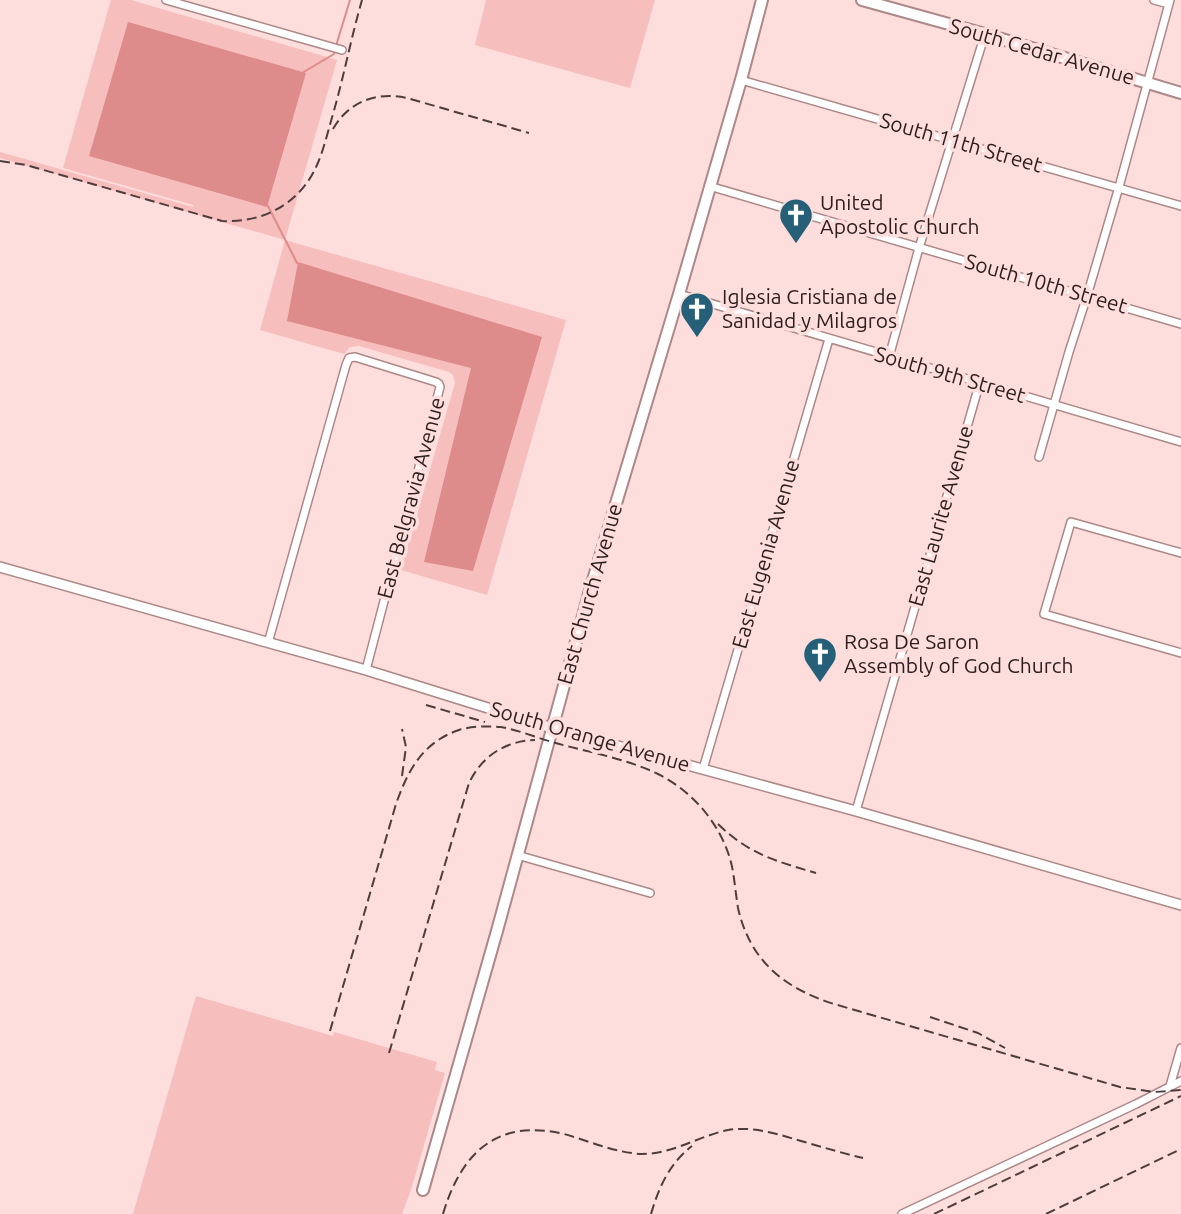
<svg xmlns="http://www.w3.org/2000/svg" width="1181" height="1214" viewBox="0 0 1181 1214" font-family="Ubuntu,sans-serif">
<rect width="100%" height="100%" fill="#fededd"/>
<path fill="#f6bebd" d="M 111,0 L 131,0 L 337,60 L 285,240 L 566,320 L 487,595 L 401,570 L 455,383 L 453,375 L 449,372 L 359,346 L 350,347 L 344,354 L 260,330 L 285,240 L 0,158 L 0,152 L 193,207 L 193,205 L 63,168 Z
M 486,0 L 655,0 L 630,88 L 475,45 Z
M 196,996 L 333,1036 L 334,1032 L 437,1062 L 435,1070 L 445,1073 L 411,1190 L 402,1214 L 133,1214 Z"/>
<path fill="#de8b8b" d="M 128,22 L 306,73 L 267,207 L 89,156 Z
M 298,262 L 542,337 L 473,571 L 424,562 L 471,368 L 287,321 Z"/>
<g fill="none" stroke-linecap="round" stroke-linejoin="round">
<path stroke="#de8b8b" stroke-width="2" d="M 336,46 L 350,0
M 302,73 L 334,54 L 335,51
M 268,206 L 297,263"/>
<g stroke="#ac8888" stroke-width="10">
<path id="minor" d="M 166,0 L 342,50
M 1154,0 L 1169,4
M 741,80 L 1181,206
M 709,186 L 1181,324
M 679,294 L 1181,442
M 889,357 L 919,248 L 985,34
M 1039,457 L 1069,352 L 1087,296 L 1119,187 L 1170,0
M 1181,553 L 1071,522 L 1044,614 L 1181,653
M 268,643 L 346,365 L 349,358 L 355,357 L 436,382 L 439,384 L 440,387 L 366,670
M 703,769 L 829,339
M 856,811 L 980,382
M 517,855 L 650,893
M 1170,1086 L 1181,1048
M 902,1214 L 1136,1104 L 1181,1081"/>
</g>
<g stroke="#ac8888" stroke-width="12">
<path id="tertiary" d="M 0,567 L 366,670 L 552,728 L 856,811 L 1181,905"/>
</g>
<g stroke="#ac8888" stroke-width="14">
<path id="secondary" d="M 862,0 L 985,34 L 1181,93
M 423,1190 L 497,931 L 590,590 L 679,294 L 741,80 L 762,0"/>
</g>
<use href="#minor" stroke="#fff" stroke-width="7"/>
<use href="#tertiary" stroke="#fff" stroke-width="9"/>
<use href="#secondary" stroke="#fff" stroke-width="10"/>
<path stroke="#4e3d3d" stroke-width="2" stroke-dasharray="10 5" stroke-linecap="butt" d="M 333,129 C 348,102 377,91 407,98 L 529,133
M 0,161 L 26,165 L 222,221 C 263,223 300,204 317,165 C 324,149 328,131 333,114 C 344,76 351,38 362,0
M 426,705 L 485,722
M 402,776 L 406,747 L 402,729
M 718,824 C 749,854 775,861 816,873
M 930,1017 L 978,1033 L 1005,1048
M 330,1031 L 396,804 C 408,770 423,742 459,730 C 472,726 487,726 501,727 C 518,730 535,737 552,742 C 587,752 625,758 658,774 C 674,782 688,793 700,806 C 716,824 729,847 733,872 C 735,884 736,896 738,908 C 750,961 784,988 834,1004 L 1120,1087 L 1154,1092 L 1181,1090
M 389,1053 L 469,783 C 482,756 505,741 535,740
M 443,1214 C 461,1153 497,1118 564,1134 C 589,1141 616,1153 642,1154 C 673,1154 699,1136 728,1130 C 754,1126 777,1134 801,1141 C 822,1147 842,1153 863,1158
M 651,1214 C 659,1187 669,1164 692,1146
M 934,1214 L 1181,1096
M 1046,1214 L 1181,1149"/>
</g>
<defs>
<g id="church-pin" transform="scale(1.75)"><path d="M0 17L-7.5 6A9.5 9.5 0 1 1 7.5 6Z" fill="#255f78" stroke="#fededd"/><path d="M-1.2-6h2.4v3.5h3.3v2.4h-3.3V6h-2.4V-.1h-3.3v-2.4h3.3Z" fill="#fff"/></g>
</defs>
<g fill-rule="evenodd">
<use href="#church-pin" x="796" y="215"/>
<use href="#church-pin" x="697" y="309"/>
<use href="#church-pin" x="820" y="654"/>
</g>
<g text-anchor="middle" stroke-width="7" stroke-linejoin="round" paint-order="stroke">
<g font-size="21" fill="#2c1e1e" stroke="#fededd">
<text transform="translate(1042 52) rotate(16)" y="7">South Cedar Avenue</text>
<text transform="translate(961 143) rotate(16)" y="7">South 11th Street</text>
<text transform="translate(1046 284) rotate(16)" y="7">South 10th Street</text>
<text transform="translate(950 375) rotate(16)" y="7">South 9th Street</text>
<text transform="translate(411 498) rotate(-75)" y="7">East Belgravia Avenue</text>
<text transform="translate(941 516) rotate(-74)" y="7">East Laurite Avenue</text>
<text transform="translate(766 554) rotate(-74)" y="7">East Eugenia Avenue</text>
<text transform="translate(590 594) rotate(-74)" y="7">East Church Avenue</text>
<text transform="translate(590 737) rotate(16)" y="7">South Orange Avenue</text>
</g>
<g font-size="21" fill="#2c1e1e" stroke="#fededd" text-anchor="start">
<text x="820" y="210">United<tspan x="820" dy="24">Apostolic Church</tspan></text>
<text x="722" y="304">Iglesia Cristiana de<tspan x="722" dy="24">Sanidad y Milagros</tspan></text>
<text x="844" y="649">Rosa De Saron<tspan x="844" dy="24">Assembly of God Church</tspan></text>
</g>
</g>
</svg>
